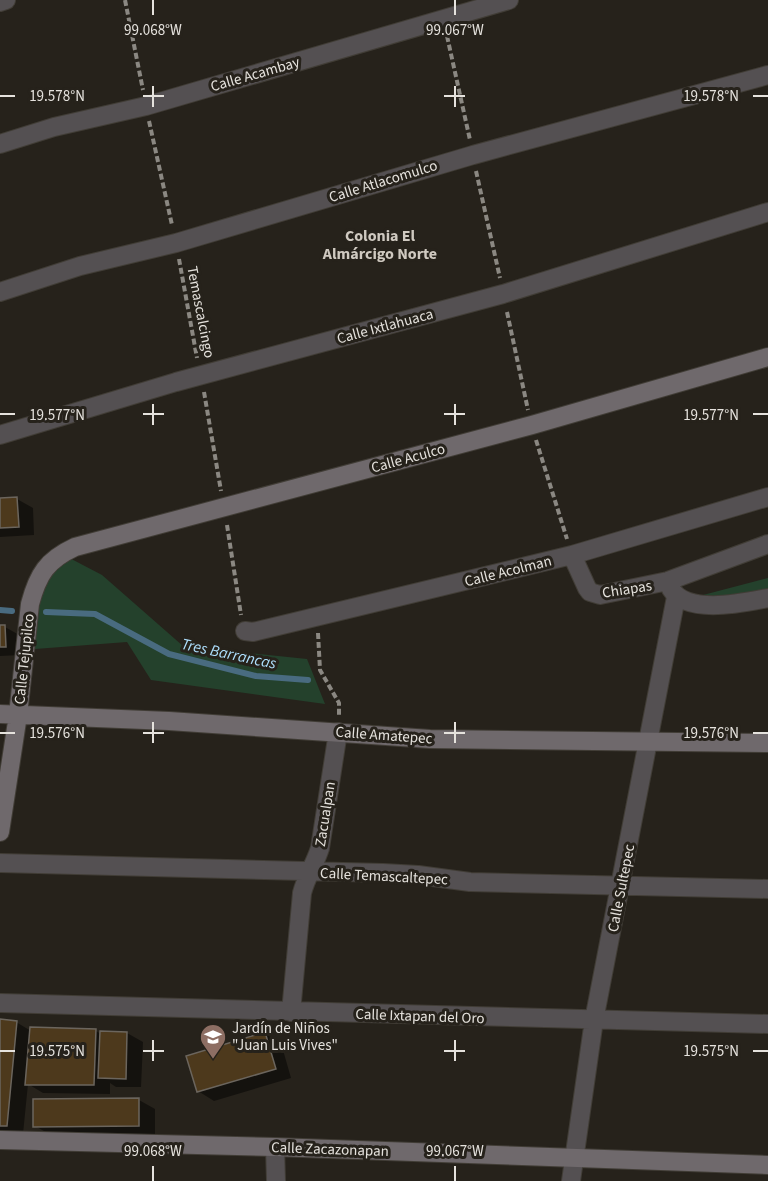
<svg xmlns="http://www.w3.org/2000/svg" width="768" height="1181" viewBox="0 0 768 1181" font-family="'Source Sans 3',sans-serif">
<rect width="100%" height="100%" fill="#26221b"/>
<path fill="#24412c" d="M 58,552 L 102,575 L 183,646 L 307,659 L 325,704 L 151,680 L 127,642 L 22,650 L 39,591 Z
M 768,578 L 768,603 L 684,600 Z"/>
<path fill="#0007" d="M 0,499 L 17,499 L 33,508 L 34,535 L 0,537 Z
M 0,627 L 5,627 L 21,636 L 21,655 L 0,656 Z
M 0,1021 L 16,1022 L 31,1031 L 96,1031 L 101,1034 L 127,1033 L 143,1042 L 141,1087 L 116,1087 L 110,1083 L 110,1094 L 43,1093 L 28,1084 L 23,1134 L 0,1132 Z
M 265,1034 L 281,1043 L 291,1078 L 214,1101 L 198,1091 Z
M 139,1100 L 155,1109 L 155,1135 L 51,1135 L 35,1126 Z"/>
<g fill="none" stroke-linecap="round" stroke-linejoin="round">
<path stroke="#496b80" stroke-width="6" d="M 0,610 L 12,611
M 46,612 L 95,614 L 169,654 L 256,676 L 308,680"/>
</g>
<path fill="#4d391c" stroke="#6b655d" stroke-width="1.5" d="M 17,497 L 19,527 L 0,528 L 0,498 Z
M 0,625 L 5,625 L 6,647 L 0,647 Z
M 0,1019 L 17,1021 L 7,1126 L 0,1126 Z
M 30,1027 L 96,1029 L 94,1085 L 25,1085 Z
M 100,1031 L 127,1032 L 126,1079 L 98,1078 Z
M 265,1032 L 276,1069 L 197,1092 L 186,1056 Z
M 139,1098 L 139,1126 L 33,1127 L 33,1099 Z"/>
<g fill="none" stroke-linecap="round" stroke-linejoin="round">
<g stroke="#413d36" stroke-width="20">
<path id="street" d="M 0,2 L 6,0
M 0,144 L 54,127 L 146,106 L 509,0
M 0,292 L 80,266 L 176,243 L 473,155 L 768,75
M 0,435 L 176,382 L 503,294 L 768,212
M 572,555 L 587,588 L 590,592 L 600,595 L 668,581 L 768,544
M 671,589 C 687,615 742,603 768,598
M 245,631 L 253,632 L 572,555 L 768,497
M 0,863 L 383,873 L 418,875 L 470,882 L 768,889
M 0,1003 L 768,1024
M 291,1012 L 302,893 C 306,877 315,864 320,848 L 338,732
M 275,1147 L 276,1181
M 571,1181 L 594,1020 L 676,597"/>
</g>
<g stroke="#413d36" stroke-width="20">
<path id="secondary" d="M 0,714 L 169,721 L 430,739 L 768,743
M 0,832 L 18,715 L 30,604 C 38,574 47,560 75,547 L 532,425 L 768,357
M 0,1140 L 275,1147 L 768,1165"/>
</g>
<path stroke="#8b8882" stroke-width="4" stroke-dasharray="6 3" stroke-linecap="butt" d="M 125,0 L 143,90
M 447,36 L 470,140
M 149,121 L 172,225
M 476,171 L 500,278
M 179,259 L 197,358
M 507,312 L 528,410
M 204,392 L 221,491
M 536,440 L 567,539
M 227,525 L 241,615
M 318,633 L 320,670 L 339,703 L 339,717"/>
<use href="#street" stroke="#545052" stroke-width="18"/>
<use href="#secondary" stroke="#6f696c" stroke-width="18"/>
</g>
<path fill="none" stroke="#e5e2dd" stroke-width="2" d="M 153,0 L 153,15M 455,0 L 455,15M 153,86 L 153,107M 455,86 L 455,107M 0,96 L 15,96M 143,96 L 164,96M 444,96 L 465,96M 753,96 L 768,96M 153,404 L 153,425M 455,404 L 455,425M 0,414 L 15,414M 143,414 L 164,414M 444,414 L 465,414M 753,414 L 768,414M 153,722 L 153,743M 455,722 L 455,743M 0,733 L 15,733M 143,733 L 164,733M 444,733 L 465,733M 753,733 L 768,733M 153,1040 L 153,1061M 455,1040 L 455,1061M 0,1051 L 15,1051M 143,1051 L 164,1051M 444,1051 L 465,1051M 753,1051 L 768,1051M 153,1166 L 153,1181M 455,1166 L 455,1181"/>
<defs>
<g id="school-pin" transform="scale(1.35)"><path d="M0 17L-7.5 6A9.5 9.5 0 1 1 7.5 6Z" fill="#8d6e63" stroke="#26221b"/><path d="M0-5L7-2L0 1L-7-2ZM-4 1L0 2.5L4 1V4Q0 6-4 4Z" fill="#fff"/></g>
</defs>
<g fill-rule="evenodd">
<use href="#school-pin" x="213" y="1037"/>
</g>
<g text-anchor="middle" stroke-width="6" stroke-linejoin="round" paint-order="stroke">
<g font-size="15" fill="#e5e2dd" stroke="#26221b">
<text transform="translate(255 74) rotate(-16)" y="5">Calle Acambay</text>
<text transform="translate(383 181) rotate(-17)" y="5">Calle Atlacomulco</text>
<text transform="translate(201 312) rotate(79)" y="5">Temascalcingo</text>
<text transform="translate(385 326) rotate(-15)" y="5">Calle Ixtlahuaca</text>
<text transform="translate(408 458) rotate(-15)" y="5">Calle Aculco</text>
<text transform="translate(508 571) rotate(-14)" y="5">Calle Acolman</text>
<text transform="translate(627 589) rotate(-9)" y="5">Chiapas</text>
<text transform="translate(24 659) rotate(-84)" y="5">Calle Tejupilco</text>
<text transform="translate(384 735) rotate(4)" y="5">Calle Amatepec</text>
<text transform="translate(325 814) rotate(-81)" y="5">Zacualpan</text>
<text transform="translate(384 876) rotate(3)" y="5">Calle Temascaltepec</text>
<text transform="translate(621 888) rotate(-79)" y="5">Calle Sultepec</text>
<text transform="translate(420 1016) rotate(2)" y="5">Calle Ixtapan del Oro</text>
<text transform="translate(330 1149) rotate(2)" y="5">Calle Zacazonapan</text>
</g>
<g font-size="15" fill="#e5e2dd" stroke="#26221b" text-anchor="start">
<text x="232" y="1033">Jardín de Niños<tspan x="232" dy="17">"Juan Luis Vives"</tspan></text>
</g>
<g font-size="16" font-weight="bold" fill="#cfc9c0" stroke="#26221b">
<text x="380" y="241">Colonia El<tspan x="380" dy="18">Almárcigo Norte</tspan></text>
</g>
<g font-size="16" font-style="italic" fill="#aedffd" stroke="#26221b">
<text transform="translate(229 653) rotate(12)" y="6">Tres Barrancas</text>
</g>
</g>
<g font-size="15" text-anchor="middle" fill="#e5e2dd" stroke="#26221b" stroke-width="6" stroke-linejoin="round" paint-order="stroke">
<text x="153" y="35">99.068°W</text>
<text x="455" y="35">99.067°W</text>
<text x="57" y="101">19.578°N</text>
<text x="711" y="101">19.578°N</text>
<text x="57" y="420">19.577°N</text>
<text x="711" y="420">19.577°N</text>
<text x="57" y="738">19.576°N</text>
<text x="711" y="738">19.576°N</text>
<text x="57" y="1056">19.575°N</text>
<text x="711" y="1056">19.575°N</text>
<text x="153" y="1156">99.068°W</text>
<text x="455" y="1156">99.067°W</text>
</g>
</svg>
